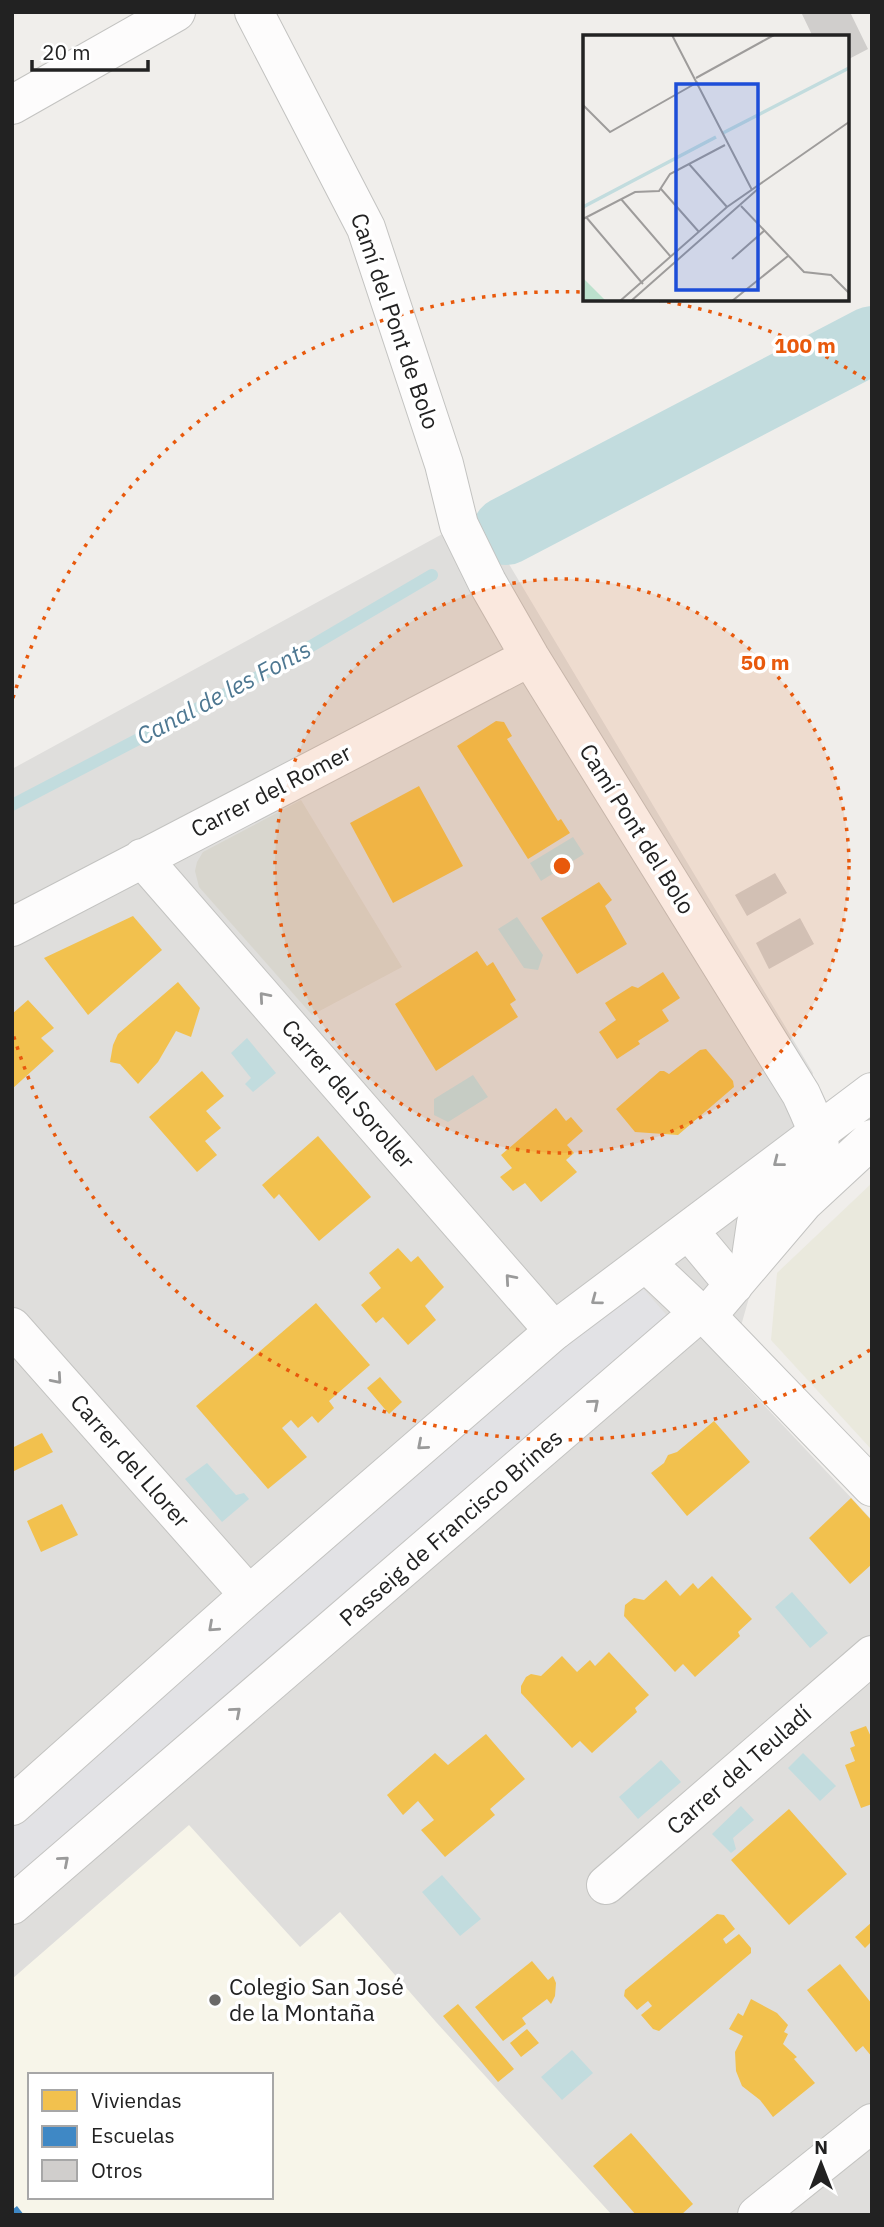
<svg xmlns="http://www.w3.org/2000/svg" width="884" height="2227" viewBox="0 0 884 2227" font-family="'IBM Plex Sans',sans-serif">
<rect width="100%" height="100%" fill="#f0eeeb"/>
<path fill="#dfdedc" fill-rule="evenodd" d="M 479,514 L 813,1073 L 729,1368 L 872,1520 L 872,2215 L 12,2215 L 12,769 ZM 30,2075 L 271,2075 L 271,2197 L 30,2197 Z"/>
<path fill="#f7f5e9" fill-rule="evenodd" d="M 189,1825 L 300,1947 L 340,1912 L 436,2022 L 612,2215 L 12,2215 L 12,1979 ZM 30,2075 L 271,2075 L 271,2197 L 30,2197 Z"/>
<path fill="#d8d6ce" d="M 301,800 L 402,967 L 312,1015 L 199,887 L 195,871 L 197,862 L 203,852 Z"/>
<path fill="#eae9dd" d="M 872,1183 L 872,1450 L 771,1340 L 777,1273 Z"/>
<path fill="#e2e2e5" d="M 639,1284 L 672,1321 L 12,1893 L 12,1825 Z"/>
<path fill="#c2dcde" d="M 573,837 L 584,854 L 541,881 L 530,863 Z
M 517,917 L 543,955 L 538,970 L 524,968 L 498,929 Z
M 247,1038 L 276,1073 L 253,1092 L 245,1084 L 251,1078 L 231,1053 Z
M 473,1075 L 488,1097 L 448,1122 L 434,1115 L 434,1099 Z
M 207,1463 L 236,1495 L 244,1493 L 249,1499 L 222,1522 L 185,1479 Z
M 792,1592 L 828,1633 L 810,1648 L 775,1607 Z
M 803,1753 L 836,1786 L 820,1801 L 788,1768 Z
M 661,1760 L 681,1782 L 638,1819 L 619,1797 Z
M 741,1806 L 754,1820 L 733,1838 L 736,1849 L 731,1853 L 712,1834 Z
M 442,1875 L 481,1919 L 460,1936 L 422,1892 Z
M 572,2050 L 593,2073 L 562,2100 L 541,2077 Z"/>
<path fill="#f2c14e" d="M 496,721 L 504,722 L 512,736 L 507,739 L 558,821 L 561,819 L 570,833 L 528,859 L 457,746 Z
M 419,786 L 463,866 L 393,903 L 350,823 Z
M 599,882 L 612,900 L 605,906 L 627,944 L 577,974 L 541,918 Z
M 133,916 L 162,950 L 88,1015 L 44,958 Z
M 477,951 L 487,966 L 493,962 L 516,1000 L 510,1004 L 518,1017 L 436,1071 L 395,1004 Z
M 663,972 L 680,998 L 662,1010 L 669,1021 L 638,1041 L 640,1044 L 617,1059 L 599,1032 L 616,1020 L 605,1003 L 632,986 L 638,988 Z
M 178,982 L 200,1008 L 191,1037 L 176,1031 L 158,1062 L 138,1084 L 120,1064 L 110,1062 L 113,1045 L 118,1034 Z
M 28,1000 L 54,1028 L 41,1038 L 54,1051 L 12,1089 L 12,1014 Z
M 706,1049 L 733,1081 L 734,1087 L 678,1135 L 635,1132 L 616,1109 L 660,1071 L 664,1071 L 669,1074 L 700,1050 Z
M 202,1071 L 224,1096 L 206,1111 L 221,1128 L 205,1141 L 217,1155 L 197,1172 L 149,1117 Z
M 556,1108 L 566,1121 L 571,1117 L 583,1131 L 567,1145 L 574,1153 L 566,1160 L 577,1172 L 541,1202 L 525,1183 L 513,1191 L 500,1177 L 512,1168 L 501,1155 Z
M 318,1136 L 371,1197 L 319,1241 L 279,1194 L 274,1199 L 262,1185 Z
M 398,1248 L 411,1262 L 418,1256 L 444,1287 L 425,1306 L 436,1320 L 408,1345 L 383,1317 L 376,1323 L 361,1305 L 381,1288 L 369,1273 Z
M 316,1303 L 370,1365 L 329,1401 L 334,1408 L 318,1423 L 312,1416 L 298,1428 L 291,1420 L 282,1428 L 307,1457 L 268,1489 L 196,1406 Z
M 380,1377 L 402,1402 L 389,1414 L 367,1388 Z
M 714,1421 L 750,1462 L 687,1516 L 651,1473 L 664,1463 L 668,1455 L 677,1452 Z
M 42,1433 L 53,1452 L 12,1472 L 12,1448 Z
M 851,1498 L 872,1521 L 872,1564 L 850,1584 L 809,1538 Z
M 62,1504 L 78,1535 L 41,1552 L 27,1521 Z
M 712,1576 L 752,1619 L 738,1632 L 740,1636 L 695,1677 L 683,1664 L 675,1672 L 624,1616 L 625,1605 L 634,1598 L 644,1600 L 666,1580 L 680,1596 L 693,1583 L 698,1589 Z
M 609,1652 L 649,1695 L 635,1708 L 637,1712 L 592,1753 L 580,1741 L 572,1748 L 521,1693 L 521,1686 L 526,1677 L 531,1674 L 541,1676 L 562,1656 L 577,1672 L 590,1660 L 595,1666 Z
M 866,1726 L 872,1739 L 872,1804 L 861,1808 L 845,1765 L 855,1761 L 850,1748 L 855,1746 L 850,1732 Z
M 486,1734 L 525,1779 L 490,1809 L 495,1815 L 445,1857 L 421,1830 L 434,1820 L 418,1801 L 403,1815 L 387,1795 L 435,1753 L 448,1765 Z
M 789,1809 L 847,1874 L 789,1925 L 731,1860 Z
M 717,1914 L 724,1915 L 735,1929 L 723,1939 L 726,1944 L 739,1934 L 751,1948 L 751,1953 L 659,2031 L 653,2029 L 641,2015 L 652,2006 L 648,2001 L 637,2010 L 624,1996 L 625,1990 Z
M 872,1922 L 872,1941 L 865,1948 L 855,1937 Z
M 532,1961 L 548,1980 L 553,1976 L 556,1983 L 555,1996 L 551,2004 L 547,1999 L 522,2018 L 526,2024 L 503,2041 L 475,2007 Z
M 840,1964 L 872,2004 L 872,2057 L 863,2046 L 856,2052 L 807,1990 Z
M 751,1999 L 777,2013 L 788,2025 L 784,2032 L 788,2034 L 783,2044 L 797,2057 L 794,2059 L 815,2083 L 773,2117 L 760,2100 L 742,2086 L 736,2071 L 735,2052 L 743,2036 L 729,2029 L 738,2013 L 743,2016 Z
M 458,2004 L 514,2069 L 498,2082 L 443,2016 Z
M 527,2029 L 539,2043 L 521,2057 L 510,2043 Z
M 631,2133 L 693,2204 L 681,2215 L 636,2215 L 593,2166 Z"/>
<path fill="#3f88c5" d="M 17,2206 L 24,2215 L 12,2215 L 12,2210 Z"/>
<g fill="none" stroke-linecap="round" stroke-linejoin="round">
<path stroke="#c2dcde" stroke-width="12" d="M 12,805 L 267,672 L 432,575"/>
<path stroke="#c2dcde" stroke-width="68" d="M 506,531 L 872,340"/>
</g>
<path fill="#d0cecc" d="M 801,12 L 850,12 L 868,49 L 847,60 L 847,37 L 813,37 Z
M 775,873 L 787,893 L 747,916 L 735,895 Z
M 800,918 L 814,944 L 769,969 L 756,943 Z"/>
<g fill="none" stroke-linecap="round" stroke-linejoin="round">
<g stroke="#c3c3c1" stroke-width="40">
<path id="minor" d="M 254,12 L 366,228 L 444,464 L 459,525 L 487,582 L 530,657 L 801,1094 C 812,1118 825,1142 819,1169 L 776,1201 L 756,1223 L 750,1264
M 12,105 L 176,12
M 142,858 L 554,1331
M 12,927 L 530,657
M 707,1316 L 872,1487
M 12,1327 L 249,1595
M 606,1885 L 872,1655
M 757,2215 L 872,2123"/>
</g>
<g stroke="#c3c3c1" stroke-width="40">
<path id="tertiary" d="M 689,1231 L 734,1285
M 646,1263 L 699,1313
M 12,1806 L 249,1595 L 554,1331 L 872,1092
M 12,1905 L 699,1313 L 707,1316 L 804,1202 L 872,1139"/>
</g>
<use href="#minor" stroke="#fdfcfc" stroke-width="38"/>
<use href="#tertiary" stroke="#fdfcfc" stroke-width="38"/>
</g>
<defs><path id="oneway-chevron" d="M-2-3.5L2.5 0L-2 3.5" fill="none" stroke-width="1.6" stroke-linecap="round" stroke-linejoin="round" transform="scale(1.75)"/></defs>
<g stroke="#9a9a9a">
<use href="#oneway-chevron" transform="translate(264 997) rotate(-131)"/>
<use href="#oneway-chevron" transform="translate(778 1162) rotate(142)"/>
<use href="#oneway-chevron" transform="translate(510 1279) rotate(-131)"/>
<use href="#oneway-chevron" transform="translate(596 1300) rotate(143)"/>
<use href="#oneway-chevron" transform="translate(57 1379) rotate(49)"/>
<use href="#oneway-chevron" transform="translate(594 1404) rotate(-41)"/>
<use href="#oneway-chevron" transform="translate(422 1445) rotate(139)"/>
<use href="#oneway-chevron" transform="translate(213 1627) rotate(138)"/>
<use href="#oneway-chevron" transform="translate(236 1712) rotate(-41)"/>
<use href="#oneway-chevron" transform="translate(64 1861) rotate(-41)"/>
</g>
<circle cx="562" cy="866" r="287" fill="#e8590c" fill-opacity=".12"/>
<g fill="none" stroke="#e8590c" stroke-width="3.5" stroke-dasharray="3.5 7">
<circle cx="562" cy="866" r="287"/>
<path d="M870 1350A574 574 0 0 1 13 1034M13 698A574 574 0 0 1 582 292M657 300A574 574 0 0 1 870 382"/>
</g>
<circle fill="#6a6968" stroke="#fff" stroke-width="2.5" cx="215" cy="2000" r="7"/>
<g text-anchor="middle" stroke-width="7" stroke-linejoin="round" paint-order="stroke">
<g font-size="23" fill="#222" stroke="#fff">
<text transform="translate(395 321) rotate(71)" y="8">Camí del Pont de Bolo</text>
<text transform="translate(271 791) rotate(-27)" y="8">Carrer del Romer</text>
<text transform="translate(637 829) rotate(58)" y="8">Camí Pont del Bolo</text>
<text transform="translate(348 1094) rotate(49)" y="8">Carrer del Soroller</text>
<text transform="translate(130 1461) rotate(49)" y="8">Carrer del Llorer</text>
<text transform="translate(451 1528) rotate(-41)" y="8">Passeig de Francisco Brines</text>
<text transform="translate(739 1770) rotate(-41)" y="8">Carrer del Teuladí</text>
</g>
<g font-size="23" fill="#222" stroke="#fff" text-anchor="start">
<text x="229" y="1995">Colegio San José<tspan x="229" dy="26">de la Montaña</tspan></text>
</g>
<g font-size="24" font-style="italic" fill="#4d7791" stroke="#fff">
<text transform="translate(224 693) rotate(-28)" y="8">Canal de les Fonts</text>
</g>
</g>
<g transform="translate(583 35)">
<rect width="266" height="266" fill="#f0eeeb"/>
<path d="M 0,243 L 23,266 L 0,266 Z" fill="#bce1cd"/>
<path fill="none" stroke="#c2dcde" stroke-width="3.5" d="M 140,98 L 266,33M 0,172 L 133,102"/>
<path fill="none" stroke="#9e9c9b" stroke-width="2" d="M 89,0 L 169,155M 113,43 L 191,0M 0,70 L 27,97 L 115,47M 106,129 L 144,172M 78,154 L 116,197M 38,164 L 88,222M 158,171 L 221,237 L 248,240 L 266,258M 3,182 L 60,249M 0,184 L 52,157 L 76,156 L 87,139 L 142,110M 149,224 L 182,195M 37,266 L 144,172 L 266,87M 48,266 L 176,153M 149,266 L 205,221"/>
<path fill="#1d4ed8" fill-opacity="0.15" stroke="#1d4ed8" stroke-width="3.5" d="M 93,49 L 175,49 L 175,255 L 93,255 Z"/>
<rect width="266" height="266" fill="none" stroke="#222" stroke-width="3.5"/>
</g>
<circle cx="562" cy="866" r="10" fill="#e8590c" stroke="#fff" stroke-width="3.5"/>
<g font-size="21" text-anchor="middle" font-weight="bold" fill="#e8590c" stroke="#fff" stroke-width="7" stroke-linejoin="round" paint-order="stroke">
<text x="805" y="353">100 m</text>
<text x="765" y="670">50 m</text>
</g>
<rect width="884" height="2227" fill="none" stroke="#222222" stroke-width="28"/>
<rect x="28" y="2073" width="245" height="126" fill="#ffffff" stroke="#a7a7a7" stroke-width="2"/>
<rect x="42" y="2090" width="35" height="21" fill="#f2c14e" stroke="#a7a7a7" stroke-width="2"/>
<text x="91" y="2108" font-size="21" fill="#222222">Viviendas</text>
<rect x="42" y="2126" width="35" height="21" fill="#3f88c5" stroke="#a7a7a7" stroke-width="2"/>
<text x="91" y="2143" font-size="21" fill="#222222">Escuelas</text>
<rect x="42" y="2160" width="35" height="21" fill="#d0cecc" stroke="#a7a7a7" stroke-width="2"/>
<text x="91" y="2178" font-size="21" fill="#222222">Otros</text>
<g transform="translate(821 2164)" stroke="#ffffff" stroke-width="5" paint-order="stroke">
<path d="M0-5L12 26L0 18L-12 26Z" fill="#222222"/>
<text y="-10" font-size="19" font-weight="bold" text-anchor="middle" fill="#222222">N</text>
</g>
<path d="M32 60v10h116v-10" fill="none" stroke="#222222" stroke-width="3.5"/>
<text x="42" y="60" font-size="21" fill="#222222" stroke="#ffffff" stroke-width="5" paint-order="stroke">20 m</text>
</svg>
